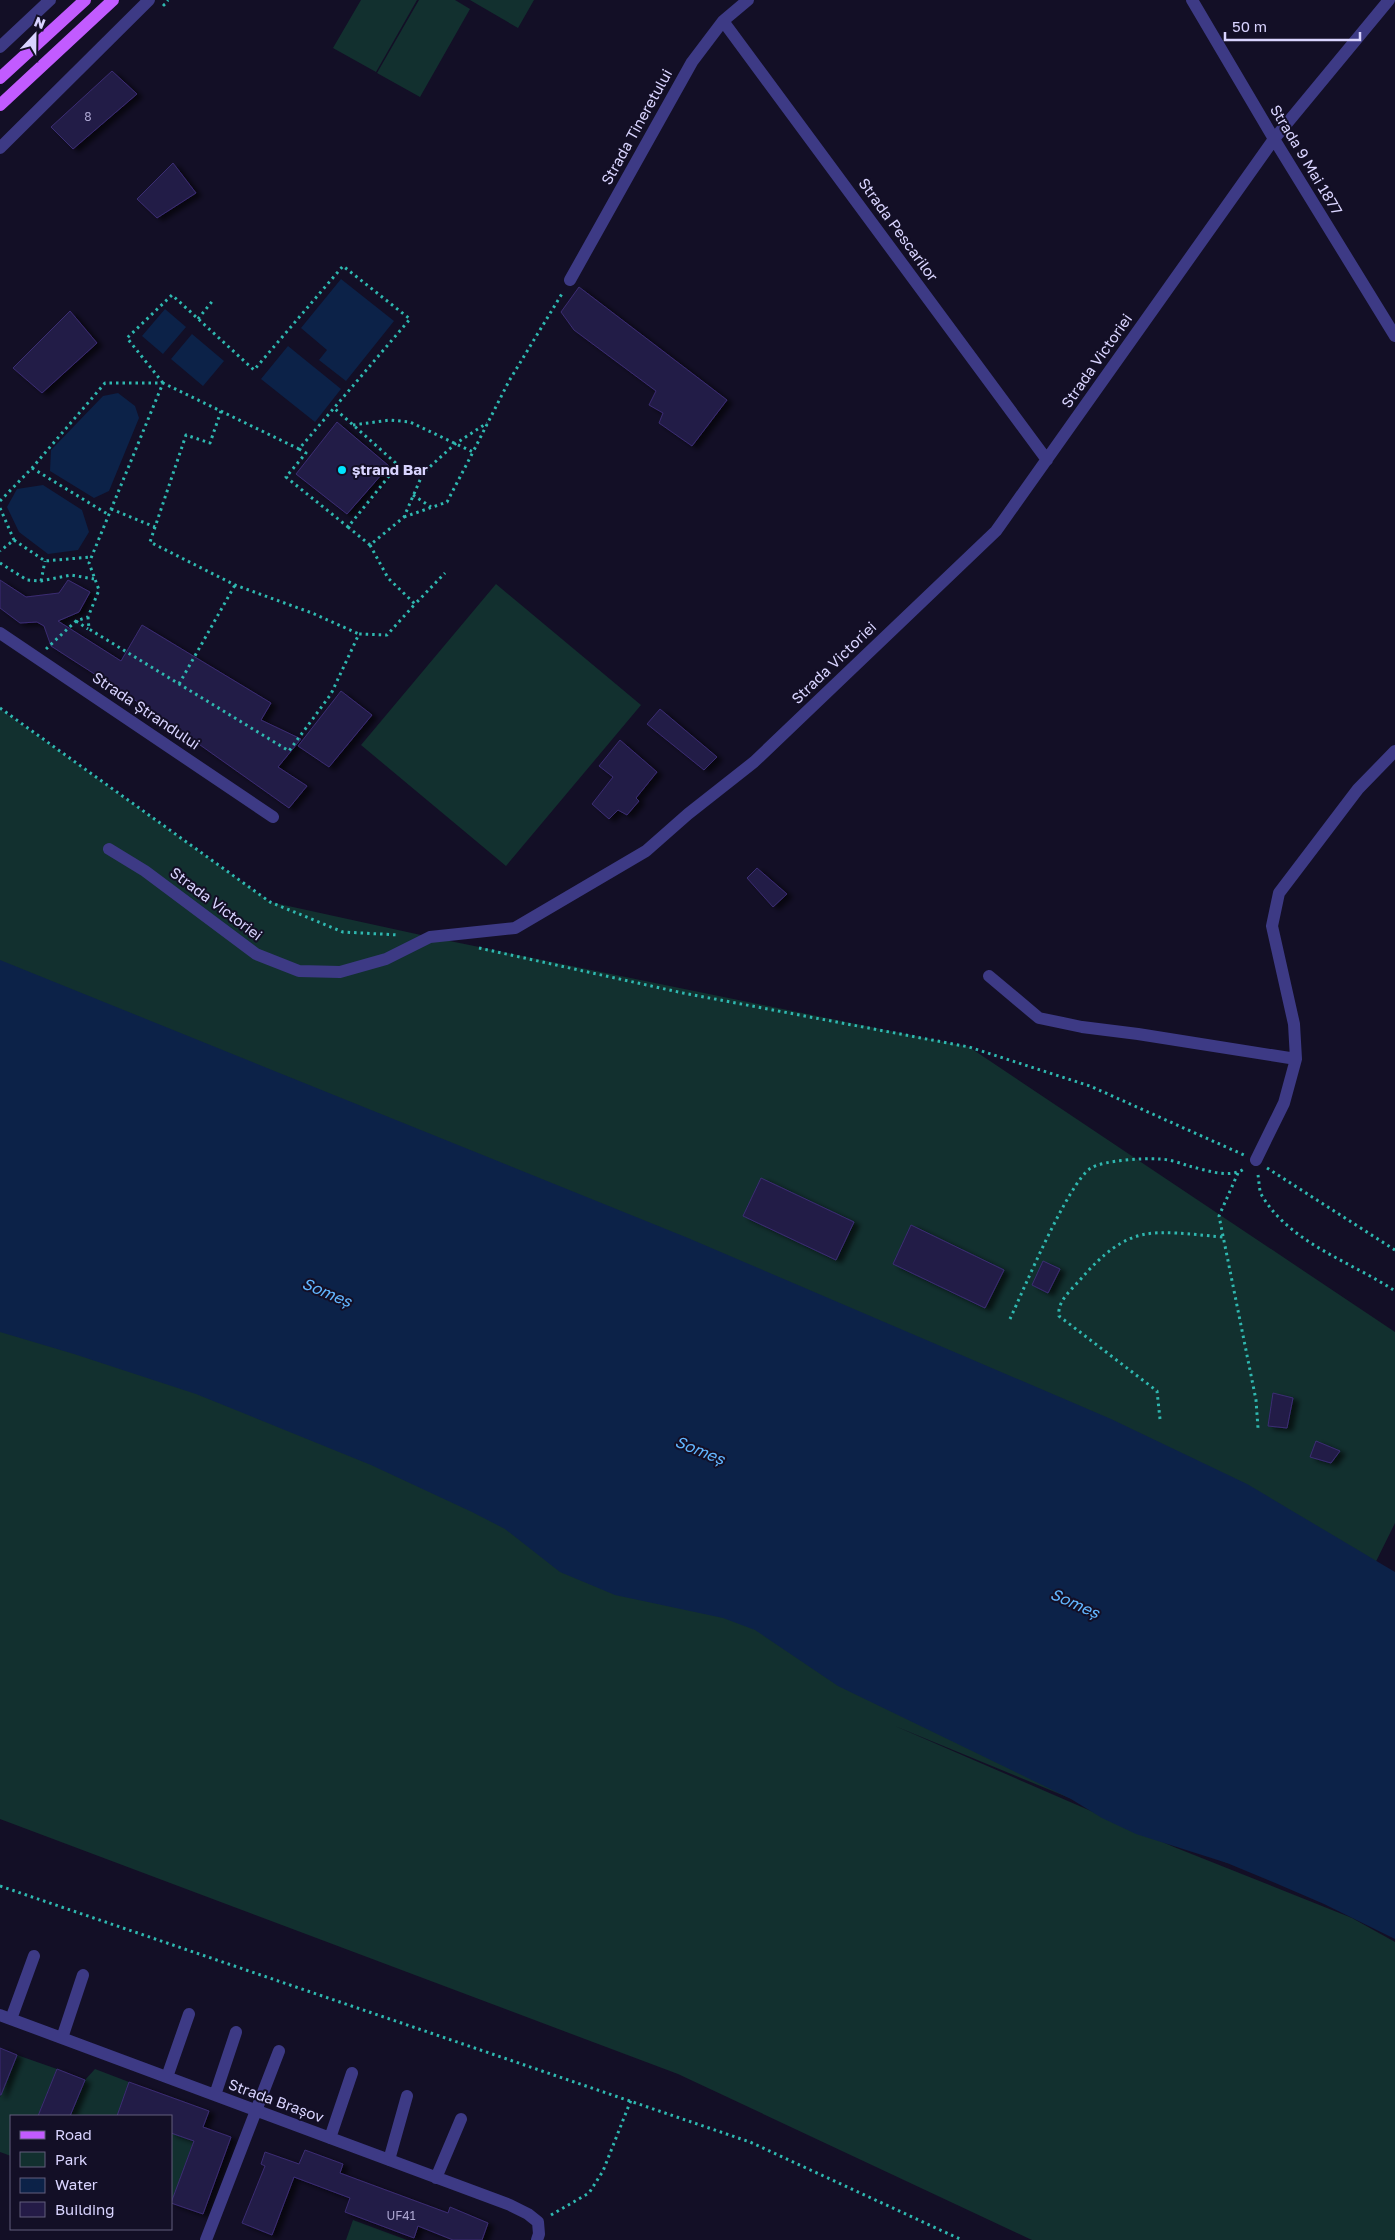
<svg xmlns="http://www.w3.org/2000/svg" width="1395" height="2240" viewBox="0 0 1395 2240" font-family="'Golos Text',sans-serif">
<defs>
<filter id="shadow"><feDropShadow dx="5.5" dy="3" stdDeviation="2.5" flood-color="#0009"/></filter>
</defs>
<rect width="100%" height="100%" fill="#130f26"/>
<path fill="#12302f" d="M 361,0 L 417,0 L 376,72 L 333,48 Z
M 419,0 L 455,0 L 470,9 L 420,97 L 377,73 Z
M 470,0 L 534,0 L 518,28 Z
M 496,584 L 641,705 L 506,866 L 361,745 Z
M 0,709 L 270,902 L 430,937 L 969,1047 L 1395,1332 L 1395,1523 L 1227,1863 L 895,1726 L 1174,1847 L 1352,1918 L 1395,1942 L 1395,2240 L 1032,2240 L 678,2074 L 0,1819 Z
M 17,2055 L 57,2069 L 38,2116 L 11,2116 L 11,2156 L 0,2152 L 0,2097 Z
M 95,2069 L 129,2082 L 118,2114 L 125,2116 L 70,2116 L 85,2080 Z
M 171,2133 L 194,2141 L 171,2204 Z
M 353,2220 L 407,2240 L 346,2240 Z"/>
<path fill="#0c2248" d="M 341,279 L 394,321 L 346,381 L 319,360 L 327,350 L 301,328 Z
M 165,309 L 186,327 L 163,354 L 142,336 Z
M 192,334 L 224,361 L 203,386 L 171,359 Z
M 288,346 L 341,389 L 315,422 L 261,379 Z
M 118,393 L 135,406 L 139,418 L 109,491 L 94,498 L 50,471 L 51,450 L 103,396 Z
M 43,485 L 82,510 L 89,532 L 78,550 L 48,554 L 19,532 L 7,507 L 17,489 Z
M 0,960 L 688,1238 L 1111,1419 L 1247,1484 L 1395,1572 L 1395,1939 L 1324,1904 L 1268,1880 L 1227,1863 L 1136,1834 L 1102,1818 L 1071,1799 L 838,1686 L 755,1630 L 723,1618 L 615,1595 L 560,1572 L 505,1529 L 472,1512 L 371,1465 L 196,1394 L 74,1354 L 0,1332 Z"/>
<path fill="#241b47" stroke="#3b2d73" filter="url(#shadow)" d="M 112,71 L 137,94 L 73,149 L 51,127 Z
M 173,163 L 196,193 L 157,218 L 137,199 Z
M 579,287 L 727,400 L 692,446 L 659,423 L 663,413 L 649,405 L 656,391 L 574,330 L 561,312 Z
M 70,311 L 97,343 L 42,393 L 13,368 Z
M 337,422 L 389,466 L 347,514 L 296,474 Z
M 0,580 L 26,597 L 59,593 L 68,580 L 90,592 L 79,612 L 58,621 L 121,661 L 142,625 L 271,703 L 261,720 L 301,739 L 278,767 L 307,786 L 289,808 L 155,713 L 51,646 L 44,626 L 37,622 L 20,623 L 0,608 Z
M 341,691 L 372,715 L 329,767 L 298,746 Z
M 660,709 L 717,757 L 704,770 L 647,724 Z
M 620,740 L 657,772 L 636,798 L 639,801 L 627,815 L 618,810 L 609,819 L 592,804 L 613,777 L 599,766 Z
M 757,868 L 787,894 L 773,907 L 747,878 Z
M 761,1178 L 854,1222 L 836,1260 L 743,1216 Z
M 911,1225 L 1004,1270 L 985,1308 L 893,1264 Z
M 1043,1261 L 1060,1269 L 1048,1293 L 1032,1285 Z
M 1273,1393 L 1293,1398 L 1287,1428 L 1268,1426 Z
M 1316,1441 L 1340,1451 L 1331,1463 L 1310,1457 Z
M 0,2048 L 17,2055 L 1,2095 L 0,2095 Z
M 57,2069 L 85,2080 L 70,2116 L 38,2116 Z
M 129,2082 L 209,2111 L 203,2127 L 231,2137 L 203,2214 L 171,2203 L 194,2141 L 171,2133 L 171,2116 L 117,2116 Z
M 305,2150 L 343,2164 L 340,2173 L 448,2213 L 450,2207 L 488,2223 L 482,2240 L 453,2240 L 418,2226 L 414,2238 L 345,2212 L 350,2198 L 294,2177 L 272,2235 L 242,2223 L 265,2166 L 261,2164 L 265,2152 L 299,2164 Z"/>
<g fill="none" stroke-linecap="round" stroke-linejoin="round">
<path stroke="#2fb8b0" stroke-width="3" stroke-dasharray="2.5 4" stroke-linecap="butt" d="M 163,4 L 164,5 L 168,0
M 198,319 L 214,299
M 221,411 L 210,443 L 186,435 L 150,542 L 235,585 L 312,613 L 359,634
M 353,425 L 390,420 L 410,422 L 473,452 L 509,381 L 563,292
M 299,449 L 306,453 L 286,477 L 348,527 L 398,465 L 334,408
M 32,468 L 109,515
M 413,495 L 431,507
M 0,501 L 32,468 L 105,383 L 163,383
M 0,508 L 14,540 L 0,551
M 111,509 L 155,527
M 404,517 L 447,502 L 473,452
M 348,527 L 370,545 L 404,517 L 423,473 L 455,444 L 487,423
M 14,540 L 45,561 L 91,557
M 370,545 L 388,578 L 415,604 L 445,573
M 0,563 L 27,580 L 41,581 L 71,575 L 94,579
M 41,581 L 45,561
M 88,617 L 89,629 L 289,751 L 331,694 L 359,634 L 387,635 L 415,604
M 76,621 L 88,629
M 46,649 L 76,621 L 88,617 L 99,590 L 89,563 L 163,383 L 299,449 L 410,319 L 343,266 L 254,370 L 172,295 L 127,338 L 163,383
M 179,684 L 235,585
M 0,708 L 270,902 L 343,932 L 399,935
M 479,948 L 683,993 L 969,1047 L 1090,1086 L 1244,1155
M 1267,1168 L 1395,1250
M 1238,1173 L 1219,1216 L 1256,1400 L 1258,1428
M 1258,1175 C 1259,1180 1259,1189 1261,1194 C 1289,1243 1350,1261 1395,1291
M 1010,1319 C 1023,1291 1069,1181 1091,1168 C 1105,1160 1143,1158 1159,1159 C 1169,1159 1180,1163 1189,1166 C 1206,1170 1229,1179 1244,1169
M 1160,1419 L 1157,1391 L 1059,1316 C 1057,1302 1070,1291 1079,1281 C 1130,1222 1151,1231 1223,1237
M 0,1886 L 750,2142 L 962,2240
M 551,2215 L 589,2193 L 603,2171 L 631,2100"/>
<path stroke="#3d3a85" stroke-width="12" d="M 1192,0 L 1274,139 L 1395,336
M 723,21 L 1047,460
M 0,47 L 50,0
M 0,148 L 149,0
M 570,280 L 692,62 L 723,21 L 748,0
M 0,633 L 273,817
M 109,849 L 145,871 L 256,954 L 299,971 L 340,972 L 386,959 L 430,937 L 515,928 L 646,851 L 688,814 L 754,762 L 996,531 L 1274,139 L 1389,0
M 989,976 L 1039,1018 L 1082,1027 L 1138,1034 L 1296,1059
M 1256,1160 L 1284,1103 L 1296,1059 L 1294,1024 L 1272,926 L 1279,893 L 1358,789 L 1395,751
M 0,2015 L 510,2205 L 528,2214 L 538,2222 L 539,2234 L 537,2240
M 11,2019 L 34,1956
M 62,2038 L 83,1975
M 167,2077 L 189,2014
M 215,2095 L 236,2032
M 330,2138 L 352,2073
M 389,2160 L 407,2096
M 436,2178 L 461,2119
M 206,2240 L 279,2051"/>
<path stroke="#c25bff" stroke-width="12" d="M 0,78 L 85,0
M 0,105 L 113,0"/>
</g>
<circle fill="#00e5ff" stroke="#130f26" stroke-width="2" cx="342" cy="470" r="5"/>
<g text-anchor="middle" stroke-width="4" stroke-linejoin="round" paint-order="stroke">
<g font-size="12" fill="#aca6d1">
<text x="88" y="121">8</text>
<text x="401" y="2220">UF41</text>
</g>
<g font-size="15" fill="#d9d4ff" stroke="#130f26">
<text transform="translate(637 127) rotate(-61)" y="5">Strada Tineretului</text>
<text transform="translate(1306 160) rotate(59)" y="5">Strada 9 Mai 1877</text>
<text transform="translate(898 230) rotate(54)" y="5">Strada Pescarilor</text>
<text transform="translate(1097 361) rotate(-55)" y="5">Strada Victoriei</text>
<text transform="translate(834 663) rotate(-44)" y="5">Strada Victoriei</text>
<text transform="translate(146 711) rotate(34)" y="5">Strada Ștrandului</text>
<text transform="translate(216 904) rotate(37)" y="5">Strada Victoriei</text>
<text transform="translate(276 2101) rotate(20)" y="5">Strada Brașov</text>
</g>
<g font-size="15" font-weight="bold" fill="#d9d4ff" stroke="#130f26" text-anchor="start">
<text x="352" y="475">ștrand Bar</text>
</g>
<g font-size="16" font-style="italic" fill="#62b6ff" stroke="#130f26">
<text transform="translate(327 1292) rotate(23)" y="6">Someș</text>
<text transform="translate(700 1450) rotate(22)" y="6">Someș</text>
<text transform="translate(1075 1603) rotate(24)" y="6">Someș</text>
</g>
</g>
<rect x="10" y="2115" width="162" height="115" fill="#130f26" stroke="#625e7d"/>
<rect x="20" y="2131" width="25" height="8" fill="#c25bff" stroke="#625e7d"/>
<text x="55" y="2140" font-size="15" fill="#d9d4ff">Road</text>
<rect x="20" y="2152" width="25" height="15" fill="#12302f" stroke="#625e7d"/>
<text x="55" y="2165" font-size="15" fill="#d9d4ff">Park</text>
<rect x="20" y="2178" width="25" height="15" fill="#0c2248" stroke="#625e7d"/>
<text x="55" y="2190" font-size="15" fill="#d9d4ff">Water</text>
<rect x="20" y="2202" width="25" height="15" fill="#241b47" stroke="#625e7d"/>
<text x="55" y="2215" font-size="15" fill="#d9d4ff">Building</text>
<g transform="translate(35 35) rotate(22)" stroke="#130f26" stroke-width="4" paint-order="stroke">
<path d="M0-4L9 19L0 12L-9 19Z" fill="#d9d4ff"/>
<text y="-8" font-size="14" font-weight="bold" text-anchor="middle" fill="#d9d4ff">N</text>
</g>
<path d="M1225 32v8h135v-8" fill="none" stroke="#d9d4ff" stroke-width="2.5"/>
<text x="1232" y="32" font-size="15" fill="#d9d4ff" stroke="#130f26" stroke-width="4" paint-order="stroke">50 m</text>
</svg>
